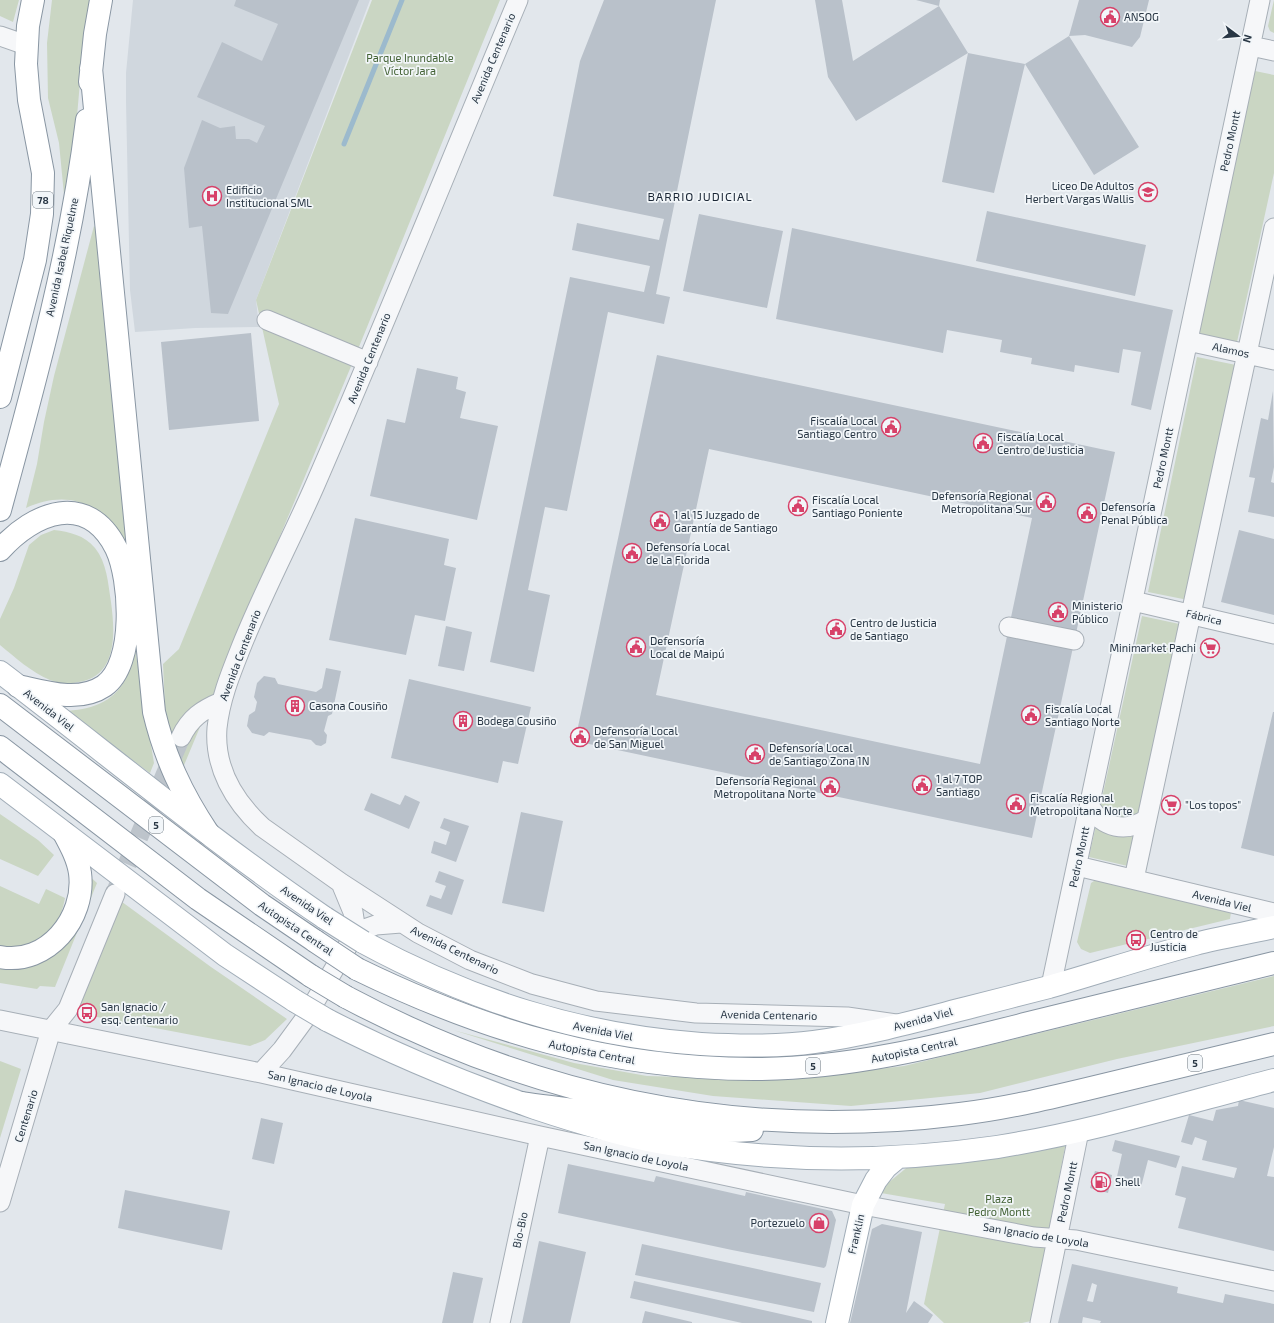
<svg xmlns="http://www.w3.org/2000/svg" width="1274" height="1323" viewBox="0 0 1274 1323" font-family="'Exo 2',sans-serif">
<rect width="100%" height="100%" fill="#e2e7ec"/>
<path fill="#d0d7de" d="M 133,0 L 370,0 L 256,300 L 259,327 L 195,328 L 135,332 L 130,290 L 126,102 L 126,73 Z"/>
<path fill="#cad6c3" d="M 0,0 L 19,0 L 13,22 L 0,16 Z
M 52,0 L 92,0 L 81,70 L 74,151 L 65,205 L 59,143 L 48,98 L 47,43 Z
M 372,0 L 500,0 L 352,364 L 182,770 L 166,729 L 163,664 L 179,649 L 279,404 L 256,300 Z
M 1274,0 L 1274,33 L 1270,31 L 1268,26 Z
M 1255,71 L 1274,75 L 1274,173 L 1237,342 L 1199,334 Z
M 94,226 L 96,229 L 128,552 C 118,540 106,519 94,510 C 74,495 48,498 26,508 L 37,464 L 44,422 L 54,376 Z
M 1197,357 L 1236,365 L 1188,600 L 1148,592 Z
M 54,530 C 70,532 84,535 95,548 C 107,563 108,583 111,602 C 115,632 118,676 79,682 C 69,684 60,684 50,680 C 31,672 16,658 0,645 L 0,619 L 14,588 L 29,545 L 41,535 Z
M 1142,616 L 1184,625 L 1132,867 L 1089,857 Z
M 135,649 L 154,763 L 150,773 L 64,711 C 89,710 114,703 126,678 C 130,669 132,658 135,649 Z
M 0,814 L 38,840 L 54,855 L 38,876 L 0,859 Z
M 86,873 L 97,883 L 55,987 L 40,986 L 37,989 L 0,983 L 0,965 L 37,964 L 49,959 L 65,944 Z
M 1097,879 L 1231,912 L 1230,919 L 1090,953 L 1081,949 L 1077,942 L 1091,883 Z
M 0,886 L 39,904 L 46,889 L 65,898 C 63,910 55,935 42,941 C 30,946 14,948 0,952 Z
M 118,899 L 211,967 L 287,1019 L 265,1040 L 250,1046 L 76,1013 Z
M 1274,976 L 1274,1026 L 1117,1059 L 980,1093 L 851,1106 L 713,1096 L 613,1080 L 453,1030 L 574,1063 L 647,1076 L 789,1080 L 904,1066 Z
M 0,1061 L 21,1069 L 0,1138 Z
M 1066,1142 L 1031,1321 L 1022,1323 L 944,1323 L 924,1304 L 945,1204 L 881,1193 L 888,1183 L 910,1165 Z"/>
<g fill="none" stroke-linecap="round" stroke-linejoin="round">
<path stroke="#9cbacd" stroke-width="5" d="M 344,144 L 402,0"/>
</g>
<path fill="#b9c1ca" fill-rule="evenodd" d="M 236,0 L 359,0 L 228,314 L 211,313 L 202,226 L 189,228 L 184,168 L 202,120 L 220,128 L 235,126 L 236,139 L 249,139 L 257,143 L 265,126 L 197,97 L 222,42 L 262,61 L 278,24 L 234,6 Z
M 604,0 L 716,0 L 656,294 L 670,297 L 664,324 L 608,312 L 567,511 L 545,507 L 528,590 L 550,595 L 534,672 L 490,662 L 570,277 L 644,292 L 650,266 L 572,250 L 577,223 L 659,240 L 664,219 L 553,196 L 580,61 Z
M 815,0 L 842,0 L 853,61 L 939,6 L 968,53 L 856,121 L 828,77 Z
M 916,0 L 940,0 L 939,6 Z
M 1079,0 L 1149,0 L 1140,37 L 1132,47 L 1085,35 L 1069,36 Z
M 1069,36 L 1139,147 L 1094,175 L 1025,64 Z
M 968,53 L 1025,64 L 994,193 L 942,182 Z
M 987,211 L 1146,245 L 1135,296 L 976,261 Z
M 699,214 L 783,231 L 767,308 L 683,291 Z
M 792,228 L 1173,310 L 1151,410 L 1131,405 L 1141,352 L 1123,349 L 1119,373 L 1075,365 L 1074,372 L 1031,364 L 1032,358 L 1000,352 L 1002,340 L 947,330 L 943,353 L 776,319 Z
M 251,333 L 259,421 L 169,430 L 161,342 Z
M 657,355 L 1115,452 L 1032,838 L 575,741 ZM 709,449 L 1032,518 L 980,764 L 656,695 Z
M 417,368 L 458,377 L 456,389 L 466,392 L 460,418 L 498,426 L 477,520 L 370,496 L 387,419 L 405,423 Z
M 1273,391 L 1274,467 L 1271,482 L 1274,483 L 1274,517 L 1248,512 L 1255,478 L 1249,477 L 1261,418 L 1268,420 Z
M 355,518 L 449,539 L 444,565 L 456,568 L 445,621 L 415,615 L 406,655 L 329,640 Z
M 1239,530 L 1274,539 L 1274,615 L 1221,602 Z
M 446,626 L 472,632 L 464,671 L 438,666 Z
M 326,668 L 341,671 L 332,714 L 328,716 L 324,731 L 327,735 L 326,743 L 321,746 L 316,745 L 311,740 L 269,732 L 264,736 L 252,733 L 247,726 L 249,715 L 255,711 L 257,702 L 254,697 L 257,683 L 264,676 L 275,678 L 278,684 L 316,692 L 322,688 Z
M 409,679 L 531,707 L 518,764 L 503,761 L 498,783 L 391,758 Z
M 1273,712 L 1274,712 L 1274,856 L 1241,848 Z
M 371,793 L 400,805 L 405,795 L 420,802 L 409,829 L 364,810 Z
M 521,812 L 563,821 L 544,912 L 502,903 Z
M 444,818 L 469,826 L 456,862 L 431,853 L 434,841 L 446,845 L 450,832 L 440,828 Z
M 439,871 L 464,880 L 452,915 L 426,906 L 430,895 L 441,899 L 446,886 L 435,882 Z
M 1239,1100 L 1274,1108 L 1274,1147 L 1267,1176 L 1274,1177 L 1274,1251 L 1178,1228 L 1186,1198 L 1175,1195 L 1182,1166 L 1234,1178 L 1237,1168 L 1202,1160 L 1207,1141 L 1195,1137 L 1192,1145 L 1181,1142 L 1189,1115 L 1213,1121 L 1216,1110 L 1238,1106 Z
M 261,1118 L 283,1123 L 274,1164 L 252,1159 Z
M 1115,1140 L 1180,1156 L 1176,1168 L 1148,1160 L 1141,1187 L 1116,1181 L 1122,1154 L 1112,1151 Z
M 568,1164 L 654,1182 L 656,1176 L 745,1196 L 746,1192 L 832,1211 L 836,1220 L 826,1266 L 824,1268 L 732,1250 L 558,1213 Z
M 1095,1171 L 1112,1175 L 1108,1193 L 1090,1188 Z
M 125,1190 L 230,1211 L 222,1250 L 118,1228 Z
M 882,1224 L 922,1232 L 906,1313 L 914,1301 L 933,1315 L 928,1323 L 850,1323 L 872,1229 Z
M 539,1241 L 586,1252 L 570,1323 L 522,1323 Z
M 642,1244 L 821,1283 L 814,1312 L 635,1275 Z
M 1072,1264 L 1178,1287 L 1177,1293 L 1223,1303 L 1225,1294 L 1274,1304 L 1274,1323 L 1100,1323 L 1101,1321 L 1083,1317 L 1082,1323 L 1058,1323 ZM 1092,1283 L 1097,1285 L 1093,1302 L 1087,1301 Z
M 453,1272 L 483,1278 L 473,1323 L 442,1323 Z
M 634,1281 L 812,1321 L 812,1323 L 742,1323 L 630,1298 Z
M 645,1311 L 692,1322 L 692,1323 L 642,1323 Z"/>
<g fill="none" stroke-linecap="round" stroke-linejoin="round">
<path stroke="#bdc4cb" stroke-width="19" stroke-dasharray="19 10" stroke-linecap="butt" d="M 116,891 L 181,737"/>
<g stroke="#a7afb7" stroke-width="21">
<path id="minor" d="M 518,0 C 450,162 385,324 315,485 C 291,540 262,594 240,650 C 230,675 220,700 217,728 C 214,767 234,801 262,827 L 341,883 L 418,933 L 470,960 L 532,984 L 596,1001 L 696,1013 L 847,1017 L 896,1024
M 0,36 L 26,45
M 1251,46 L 1274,51
M 267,320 L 368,362
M 1188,341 L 1274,360
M 1133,601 L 1274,634
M 1009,627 L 1074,640
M 181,737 C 190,718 202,710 221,702
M 1090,807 C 1103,828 1126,833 1147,819
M 1077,866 L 1274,913
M 1134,879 L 1274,228
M 356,932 L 376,925 L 401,923
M 1051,986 L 1260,0
M 0,1020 L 261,1073 L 540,1136 L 863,1205 L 1034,1237 L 1076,1240 L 1274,1281
M 261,1073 L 282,1050 L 304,1020 L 356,932 L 353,912 L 341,883
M 0,1202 L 51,1030 L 68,1009 L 115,894
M 500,1323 L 540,1136
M 1040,1323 L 1079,1131"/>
</g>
<g stroke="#a1adb8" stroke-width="24">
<path id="major" d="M 0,672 C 108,754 213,842 325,918
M 0,784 L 225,955 L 295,1001
M 363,942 C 470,1000 578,1035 701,1044 C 738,1046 777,1047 814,1042 C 866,1035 916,1021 967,1008 C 994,1001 1022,994 1049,987 C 1098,973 1146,957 1195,944 C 1221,937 1248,933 1274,927
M 327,1020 C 395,1055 463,1083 535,1108 C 577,1122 620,1135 663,1143 C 772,1162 887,1163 997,1147 C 1091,1132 1182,1104 1274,1080
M 837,1323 L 863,1205 L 876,1180 L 886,1167 L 898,1157"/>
</g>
<g stroke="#8996a3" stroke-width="24">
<path id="highway" d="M 91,68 L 154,712 C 165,758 182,794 208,833
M 90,82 L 95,34 L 101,0
M 0,397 L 35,260 L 42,214 L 43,173 L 29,100 L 26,64 L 28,26 L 33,0
M 0,510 C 35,382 71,252 87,120
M 0,550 C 34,512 87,491 116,548 C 131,579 136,664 104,686 C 79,703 45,692 18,686
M 0,705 L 262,905 L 315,941
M 0,747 L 198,899 L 311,976
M 0,957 C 47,966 86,918 80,873 C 78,859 71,846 64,833
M 357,969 C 484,1031 611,1069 754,1069 C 848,1069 939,1046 1029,1023 C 1111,1003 1192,983 1274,963
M 346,997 C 538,1099 743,1141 960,1114 C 1003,1109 1045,1099 1087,1089 C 1150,1074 1212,1059 1274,1044
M 522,1103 C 541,1106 560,1108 579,1111 C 637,1122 692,1135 752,1130"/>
</g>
<use href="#minor" stroke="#f6f7f9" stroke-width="19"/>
<use href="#major" stroke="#fff" stroke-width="22"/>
<use href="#highway" stroke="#fff" stroke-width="22"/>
<g stroke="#a1adb8" stroke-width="24" stroke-linecap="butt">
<path id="major-bridge" d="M 325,918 L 363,942
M 295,1001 L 327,1020"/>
</g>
<g stroke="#8996a3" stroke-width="24" stroke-linecap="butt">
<path id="highway-bridge" d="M 315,941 L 357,969
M 311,976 L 346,997"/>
</g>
<use href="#major-bridge" stroke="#fff" stroke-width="22"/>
<use href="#highway-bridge" stroke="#fff" stroke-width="22"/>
</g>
<defs>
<g id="civic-ring" transform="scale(1)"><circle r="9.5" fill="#f2f6f9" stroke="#d74169" stroke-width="1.5"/><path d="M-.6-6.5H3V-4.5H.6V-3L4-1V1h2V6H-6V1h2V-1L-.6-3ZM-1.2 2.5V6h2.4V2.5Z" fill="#d74169"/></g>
<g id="school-ring" transform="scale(1)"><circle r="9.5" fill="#f2f6f9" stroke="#d74169" stroke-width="1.5"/><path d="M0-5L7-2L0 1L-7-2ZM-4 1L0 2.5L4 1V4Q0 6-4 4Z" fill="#d74169"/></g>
<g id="hospital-ring" transform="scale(1)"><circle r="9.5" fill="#f2f6f9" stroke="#d74169" stroke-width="1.5"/><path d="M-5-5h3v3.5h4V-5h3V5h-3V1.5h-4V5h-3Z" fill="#d74169"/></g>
<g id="supermarket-ring" transform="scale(1)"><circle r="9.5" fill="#f2f6f9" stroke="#d74169" stroke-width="1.5"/><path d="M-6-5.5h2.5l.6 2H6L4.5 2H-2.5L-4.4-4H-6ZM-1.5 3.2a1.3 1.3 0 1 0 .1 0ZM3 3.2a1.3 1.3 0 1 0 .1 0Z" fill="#d74169"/></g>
<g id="building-ring" transform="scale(1)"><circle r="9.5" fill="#f2f6f9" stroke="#d74169" stroke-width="1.5"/><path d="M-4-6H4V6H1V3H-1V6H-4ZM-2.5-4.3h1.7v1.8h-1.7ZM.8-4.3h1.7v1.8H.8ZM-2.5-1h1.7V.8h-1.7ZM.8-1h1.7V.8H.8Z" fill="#d74169"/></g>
<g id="bus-ring" transform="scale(1)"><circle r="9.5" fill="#f2f6f9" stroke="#d74169" stroke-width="1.5"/><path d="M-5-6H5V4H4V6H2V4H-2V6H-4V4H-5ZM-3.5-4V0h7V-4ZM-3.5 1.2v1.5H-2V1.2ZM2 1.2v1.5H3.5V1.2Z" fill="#d74169"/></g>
<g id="fuel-ring" transform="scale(1)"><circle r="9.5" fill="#f2f6f9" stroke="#d74169" stroke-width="1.5"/><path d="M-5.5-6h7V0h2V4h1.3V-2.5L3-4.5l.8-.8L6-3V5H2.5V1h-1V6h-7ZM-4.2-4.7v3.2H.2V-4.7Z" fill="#d74169"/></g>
<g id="shop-ring" transform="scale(1)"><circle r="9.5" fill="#f2f6f9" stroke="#d74169" stroke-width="1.5"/><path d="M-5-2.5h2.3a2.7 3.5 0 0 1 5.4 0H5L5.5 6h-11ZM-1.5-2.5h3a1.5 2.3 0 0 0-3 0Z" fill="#d74169"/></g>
</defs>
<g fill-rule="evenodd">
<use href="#civic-ring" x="1110" y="17"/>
<use href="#school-ring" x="1148" y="192"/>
<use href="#hospital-ring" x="212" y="196"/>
<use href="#civic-ring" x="891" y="427"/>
<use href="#civic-ring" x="983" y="443"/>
<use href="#civic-ring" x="1046" y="502"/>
<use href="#civic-ring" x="798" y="506"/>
<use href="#civic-ring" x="1087" y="513"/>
<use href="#civic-ring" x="660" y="521"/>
<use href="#civic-ring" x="632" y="553"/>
<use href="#civic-ring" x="1058" y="612"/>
<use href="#civic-ring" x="836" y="629"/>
<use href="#civic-ring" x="636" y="647"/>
<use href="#supermarket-ring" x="1210" y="648"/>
<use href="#building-ring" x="295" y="706"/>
<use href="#civic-ring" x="1031" y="715"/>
<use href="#building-ring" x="463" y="721"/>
<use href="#civic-ring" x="580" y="737"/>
<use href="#civic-ring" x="755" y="754"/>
<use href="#civic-ring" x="922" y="785"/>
<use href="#civic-ring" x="830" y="787"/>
<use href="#civic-ring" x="1016" y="804"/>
<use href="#supermarket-ring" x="1171" y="805"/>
<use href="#bus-ring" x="1136" y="940"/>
<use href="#bus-ring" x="87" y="1013"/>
<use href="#fuel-ring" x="1101" y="1182"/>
<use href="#shop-ring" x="819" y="1223"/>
</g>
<g text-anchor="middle" stroke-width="3.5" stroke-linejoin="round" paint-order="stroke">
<g fill="#f2f6f9" stroke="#65707b" stroke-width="1">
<rect x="33" y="192" width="20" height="16" rx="3"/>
<rect x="149" y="817" width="14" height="16" rx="3"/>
<rect x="1188" y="1055" width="14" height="16" rx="3"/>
<rect x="806" y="1058" width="14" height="16" rx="3"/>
</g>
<g font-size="10" font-weight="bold" fill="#293745">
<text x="43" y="204">78</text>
<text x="156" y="829">5</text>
<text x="1195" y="1067">5</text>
<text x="813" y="1070">5</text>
</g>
<g font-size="11" fill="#293745" stroke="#f2f6f9" text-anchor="start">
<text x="1124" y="21">ANSOG</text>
<text x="1134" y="190" text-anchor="end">Liceo De Adultos<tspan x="1134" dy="13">Herbert Vargas Wallis</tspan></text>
<text x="226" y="194">Edificio<tspan x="226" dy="13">Institucional SML</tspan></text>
<text x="877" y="425" text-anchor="end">Fiscalía Local<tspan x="877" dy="13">Santiago Centro</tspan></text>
<text x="997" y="441">Fiscalía Local<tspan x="997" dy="13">Centro de Justicia</tspan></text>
<text x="1032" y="500" text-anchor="end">Defensoría Regional<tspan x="1032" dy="13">Metropolitana Sur</tspan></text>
<text x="812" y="504">Fiscalía Local<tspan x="812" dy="13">Santiago Poniente</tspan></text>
<text x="1101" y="511">Defensoría<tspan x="1101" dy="13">Penal Pública</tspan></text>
<text x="674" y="519">1 al 15 Juzgado de<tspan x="674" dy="13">Garantía de Santiago</tspan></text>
<text x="646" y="551">Defensoría Local<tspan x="646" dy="13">de La Florida</tspan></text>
<text x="1072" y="610">Ministerio<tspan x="1072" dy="13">Público</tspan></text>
<text x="850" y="627">Centro de Justicia<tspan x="850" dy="13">de Santiago</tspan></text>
<text x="650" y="645">Defensoría<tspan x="650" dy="13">Local de Maipú</tspan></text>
<text x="1196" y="652" text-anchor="end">Minimarket Pachi</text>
<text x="309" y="710">Casona Cousiño</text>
<text x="1045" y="713">Fiscalía Local<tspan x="1045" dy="13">Santiago Norte</tspan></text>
<text x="477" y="725">Bodega Cousiño</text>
<text x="594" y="735">Defensoría Local<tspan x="594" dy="13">de San Miguel</tspan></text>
<text x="769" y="752">Defensoría Local<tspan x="769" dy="13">de Santiago Zona 1N</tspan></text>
<text x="936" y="783">1 al 7 TOP<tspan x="936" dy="13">Santiago</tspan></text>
<text x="816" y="785" text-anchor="end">Defensoría Regional<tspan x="816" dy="13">Metropolitana Norte</tspan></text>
<text x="1030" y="802">Fiscalía Regional<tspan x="1030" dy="13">Metropolitana Norte</tspan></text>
<text x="1185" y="809">"Los topos"</text>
<text x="1150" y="938">Centro de<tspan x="1150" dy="13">Justicia</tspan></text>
<text x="101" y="1011">San Ignacio /<tspan x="101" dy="13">esq. Centenario</tspan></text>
<text x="1115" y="1186">Shell</text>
<text x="805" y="1227" text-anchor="end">Portezuelo</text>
</g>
<g font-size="11" fill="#436235" stroke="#f2f6f9">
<text x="410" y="62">Parque Inundable<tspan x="410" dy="13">Víctor Jara</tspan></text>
<text x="999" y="1203">Plaza<tspan x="999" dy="13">Pedro Montt</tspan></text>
</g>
<g font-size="11" fill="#293745" stroke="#f2f6f9">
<text transform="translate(493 58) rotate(-67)" y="4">Avenida Centenario</text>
<text transform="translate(1230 141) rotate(-78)" y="4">Pedro Montt</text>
<text transform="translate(62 257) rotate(-78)" y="4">Avenida Isabel Riquelme</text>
<text transform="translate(1231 350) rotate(12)" y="4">Alamos</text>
<text transform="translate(369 358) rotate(-68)" y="4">Avenida Centenario</text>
<text transform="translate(1163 458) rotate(-78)" y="4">Pedro Montt</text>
<text transform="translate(1204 617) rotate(13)" y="4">Fábrica</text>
<text transform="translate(240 655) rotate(-69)" y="4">Avenida Centenario</text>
<text transform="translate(49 710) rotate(38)" y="4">Avenida Viel</text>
<text transform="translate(1079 857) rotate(-78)" y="4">Pedro Montt</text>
<text transform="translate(1222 901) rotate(14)" y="4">Avenida Viel</text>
<text transform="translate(307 905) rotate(34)" y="4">Avenida Viel</text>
<text transform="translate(296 928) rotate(34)" y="4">Autopista Central</text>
<text transform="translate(455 950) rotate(26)" y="4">Avenida Centenario</text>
<text transform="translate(769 1015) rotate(1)" y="4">Avenida Centenario</text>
<text transform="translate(923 1019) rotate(-15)" y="4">Avenida Viel</text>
<text transform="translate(603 1031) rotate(11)" y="4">Avenida Viel</text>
<text transform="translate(914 1050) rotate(-12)" y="4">Autopista Central</text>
<text transform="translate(592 1052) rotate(11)" y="4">Autopista Central</text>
<text transform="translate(320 1086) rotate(13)" y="4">San Ignacio de Loyola</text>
<text transform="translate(26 1116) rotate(-73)" y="4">Centenario</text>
<text transform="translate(636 1156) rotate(12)" y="4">San Ignacio de Loyola</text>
<text transform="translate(1067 1192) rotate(-78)" y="4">Pedro Montt</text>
<text transform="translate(520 1230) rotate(-78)" y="4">Bio-Bio</text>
<text transform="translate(856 1234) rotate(-77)" y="4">Franklin</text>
<text transform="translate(1036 1235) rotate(9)" y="4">San Ignacio de Loyola</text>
</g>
<g font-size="12" letter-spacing="1" fill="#1b2736" stroke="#f2f6f9">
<text x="700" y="201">BARRIO JUDICIAL</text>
</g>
</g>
<g transform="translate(1238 36) rotate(106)" stroke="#f2f6f9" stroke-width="3" paint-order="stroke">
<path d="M0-3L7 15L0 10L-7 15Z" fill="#293745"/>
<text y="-6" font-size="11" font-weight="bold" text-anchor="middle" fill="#293745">N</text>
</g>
</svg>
